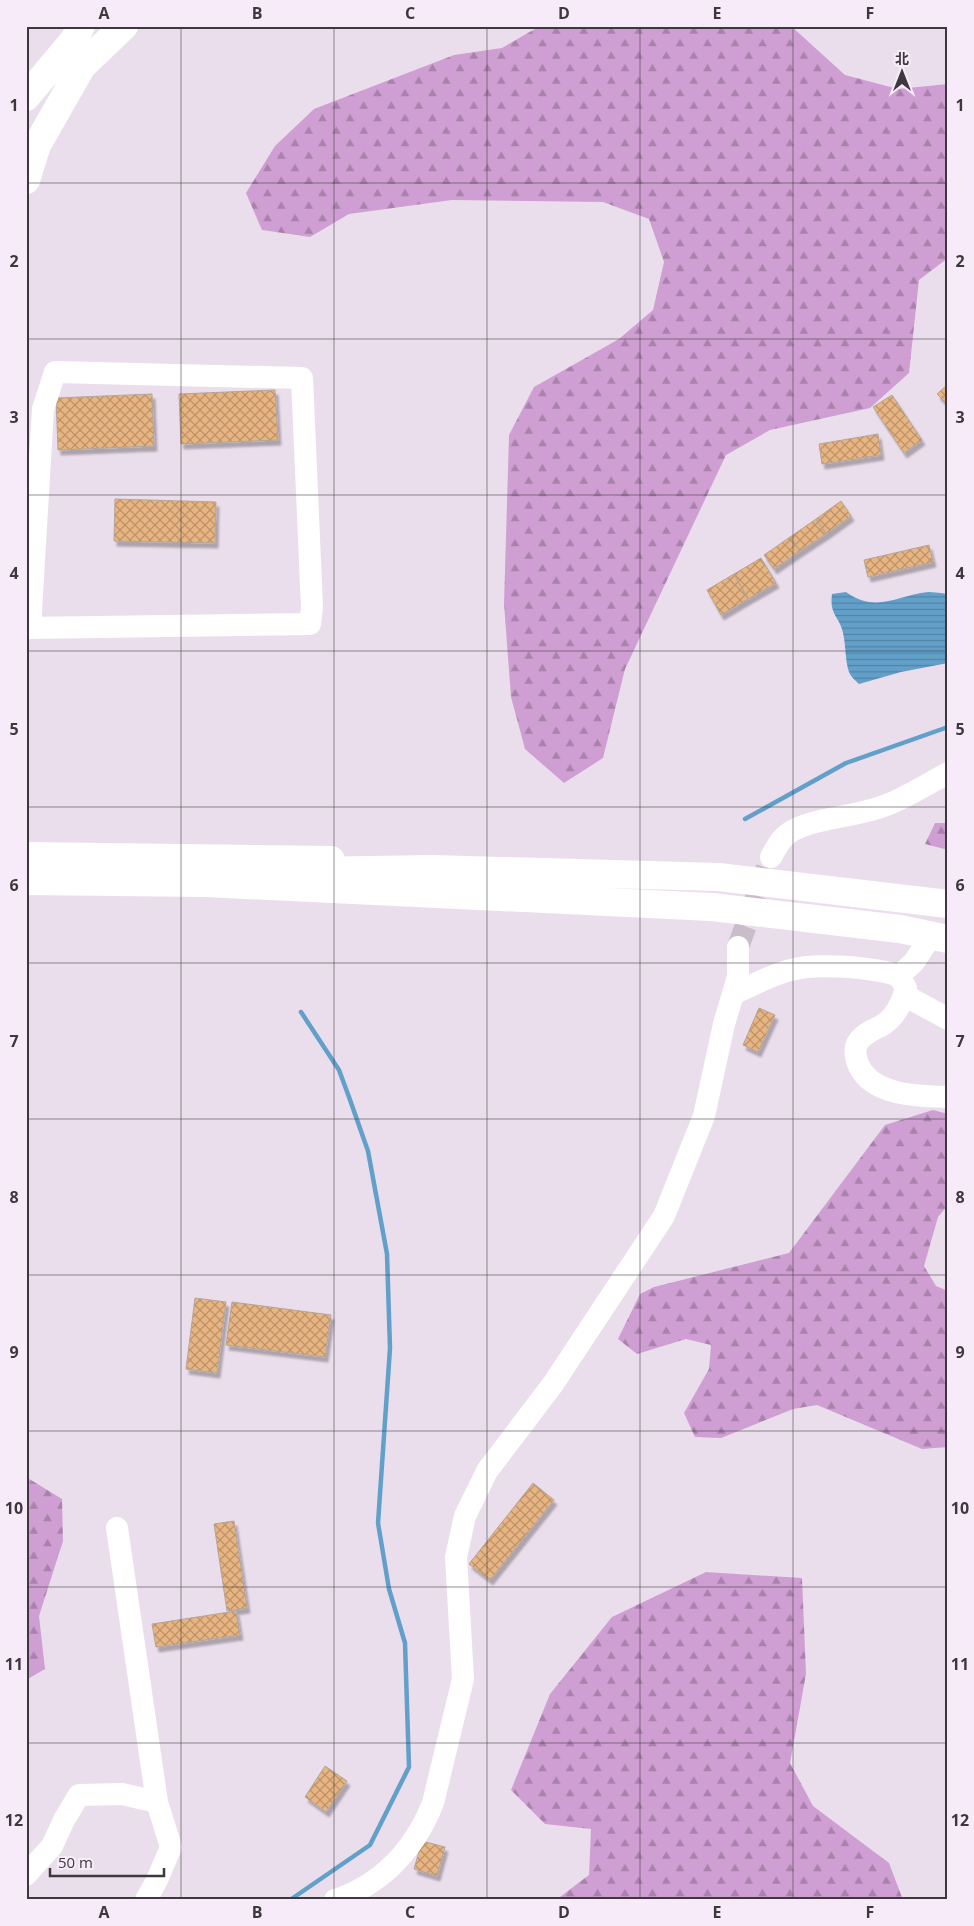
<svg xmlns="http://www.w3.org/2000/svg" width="974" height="1926" viewBox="0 0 974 1926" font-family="'Open Sans','Noto Sans SC',sans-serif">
<defs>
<pattern id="forest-firs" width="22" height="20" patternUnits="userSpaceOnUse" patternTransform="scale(1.25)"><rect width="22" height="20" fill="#cf9ed2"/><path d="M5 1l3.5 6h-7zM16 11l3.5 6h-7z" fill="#a982ac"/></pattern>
<pattern id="water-rules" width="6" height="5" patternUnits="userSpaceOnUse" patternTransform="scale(1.25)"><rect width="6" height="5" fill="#62a0ca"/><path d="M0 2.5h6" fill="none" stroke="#5283a5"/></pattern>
<pattern id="building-cross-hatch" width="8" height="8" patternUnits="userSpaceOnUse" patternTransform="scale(1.25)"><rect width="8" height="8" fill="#e8b481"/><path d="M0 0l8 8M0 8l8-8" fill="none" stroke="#bd936b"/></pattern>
<filter id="shadow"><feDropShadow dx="3" dy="5" stdDeviation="1" flood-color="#0004"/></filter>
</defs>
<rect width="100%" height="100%" fill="#ebdeec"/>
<path fill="url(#forest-firs)" d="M 540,26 L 791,26 L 845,75 L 898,89 L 948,84 L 948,258 L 919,280 L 909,373 L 870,408 L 770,430 L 726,455 L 625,669 L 603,758 L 564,783 L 525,749 L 511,697 L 504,604 L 509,435 L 534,387 L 619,339 L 653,310 L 664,262 L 649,219 L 603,202 L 452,200 L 349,214 L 310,237 L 262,230 L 246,193 L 275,146 L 314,109 L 454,55 L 502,48 Z
M 935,823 L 948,823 L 948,850 L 925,844 Z
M 933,1110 L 948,1114 L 948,1205 L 938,1217 L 924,1266 L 936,1286 L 948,1291 L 948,1447 L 922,1449 L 817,1405 L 793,1409 L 721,1438 L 695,1437 L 684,1413 L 709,1369 L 711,1345 L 686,1339 L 637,1354 L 618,1339 L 640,1294 L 654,1287 L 789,1253 L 885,1125 Z
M 26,1477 L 62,1499 L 63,1541 L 39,1616 L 45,1669 L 26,1680 Z
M 706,1572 L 802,1578 L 806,1674 L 790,1763 L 813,1806 L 889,1863 L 903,1900 L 556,1900 L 589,1875 L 591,1829 L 545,1824 L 511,1790 L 550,1694 L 612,1617 Z"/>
<path fill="url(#water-rules)" d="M 846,592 C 877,614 897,595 928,592 C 934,592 942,593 948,594 L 948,663 L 901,672 L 859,684 C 855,680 851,677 849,672 C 845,660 846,646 843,633 C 840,617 829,615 832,594 Z"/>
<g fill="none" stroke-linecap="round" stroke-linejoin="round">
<path stroke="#62a0ca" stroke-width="4.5" d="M 745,819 L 846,763 L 948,727
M 290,1900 L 370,1845 L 409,1767 L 405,1643 L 389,1589 L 378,1523 L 390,1348 L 387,1254 L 368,1151 L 349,1097 L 339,1070 L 301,1012"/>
</g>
<path fill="url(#building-cross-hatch)" stroke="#b2a599" filter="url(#shadow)" d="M 948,384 L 948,405 L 937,394 Z
M 275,390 L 278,440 L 181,444 L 179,394 Z
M 152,394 L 154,446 L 58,450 L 56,398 Z
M 892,395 L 922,440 L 904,453 L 873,407 Z
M 878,434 L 881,455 L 822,464 L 819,444 Z
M 115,499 L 216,502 L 215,543 L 114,541 Z
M 841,501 L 851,516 L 826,534 L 816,519 Z
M 816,519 L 826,534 L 800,551 L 790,537 Z
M 790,537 L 800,551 L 774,569 L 764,555 Z
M 929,545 L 933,562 L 868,577 L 864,560 Z
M 761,558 L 776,583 L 748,599 L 734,574 Z
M 734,574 L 748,599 L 721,615 L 707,590 Z
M 759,1008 L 775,1015 L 758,1052 L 743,1045 Z
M 195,1298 L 226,1302 L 217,1373 L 186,1369 Z
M 232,1302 L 331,1315 L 325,1357 L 226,1345 Z
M 533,1483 L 554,1500 L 490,1580 L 469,1564 Z
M 234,1521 L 247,1608 L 227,1611 L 214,1524 Z
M 236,1611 L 240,1635 L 156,1647 L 152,1624 Z
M 325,1766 L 347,1781 L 326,1812 L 305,1797 Z
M 422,1841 L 445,1847 L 437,1876 L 414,1869 Z"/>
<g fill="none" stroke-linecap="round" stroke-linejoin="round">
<path stroke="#c8bdc9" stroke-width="22" stroke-dasharray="22 11" stroke-linecap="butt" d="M 738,947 L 767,868"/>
<path stroke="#fff" stroke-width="22" d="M 26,628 L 310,624 L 312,607 L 302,378 L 55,372 L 43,409 L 30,628
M 771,857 C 776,848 781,838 789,833 C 812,817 860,817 889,804 C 909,796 929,783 948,773
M 899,976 L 914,962 L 931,936
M 733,994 C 751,986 769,976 787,971 C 814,962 874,967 899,976 L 906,988 C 902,1003 895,1018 881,1026 C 873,1030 862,1034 857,1044 C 854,1050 856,1060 859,1066 C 873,1096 919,1096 948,1097
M 904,995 L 948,1019
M 117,1528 L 157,1802 L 171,1847 L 157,1880 L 146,1900
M 26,1875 L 52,1846 L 64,1820 L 79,1795 L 122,1794 L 157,1802
M 335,1900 C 383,1884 415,1848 433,1803 L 463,1679 L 456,1557 L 465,1516 L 487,1471 L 553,1384 L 664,1216 L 704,1116 L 724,1024 L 738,977 L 738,947"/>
<path stroke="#fff" stroke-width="28" d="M 26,97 L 74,40 L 81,26
M 26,180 L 37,145 L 82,66 L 124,26
M 26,856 L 331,860
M 308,871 L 432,869 L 718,877 L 948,904
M 26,881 L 206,883 L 712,907 L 900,929 L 948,939"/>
</g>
<path fill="none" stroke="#3d383d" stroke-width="1" stroke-opacity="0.55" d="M 181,26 L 181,1900M 334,26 L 334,1900M 487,26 L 487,1900M 640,26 L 640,1900M 793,26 L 793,1900M 26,183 L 948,183M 26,339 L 948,339M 26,495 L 948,495M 26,651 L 948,651M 26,807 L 948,807M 26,963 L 948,963M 26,1119 L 948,1119M 26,1275 L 948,1275M 26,1431 L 948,1431M 26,1587 L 948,1587M 26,1743 L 948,1743"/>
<rect width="974" height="1926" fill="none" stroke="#f8ebf9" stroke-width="55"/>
<g transform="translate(902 72)" stroke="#f8ebf9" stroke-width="4" paint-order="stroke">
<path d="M0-4L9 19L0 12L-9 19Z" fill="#3d383d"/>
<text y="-8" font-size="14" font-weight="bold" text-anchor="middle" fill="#3d383d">北</text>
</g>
<path d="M50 1868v8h114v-8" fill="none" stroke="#3d383d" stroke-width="2.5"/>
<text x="58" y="1868" font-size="15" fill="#3d383d" stroke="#f8ebf9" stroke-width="4" paint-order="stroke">50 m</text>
<rect x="28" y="28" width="918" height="1870" fill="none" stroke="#3d383d" stroke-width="2"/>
<g font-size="16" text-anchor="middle" font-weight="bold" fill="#3d383d">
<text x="104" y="19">A</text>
<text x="257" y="19">B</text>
<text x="410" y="19">C</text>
<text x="564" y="19">D</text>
<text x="717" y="19">E</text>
<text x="870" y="19">F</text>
<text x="14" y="111">1</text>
<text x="960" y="111">1</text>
<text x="14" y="267">2</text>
<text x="960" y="267">2</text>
<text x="14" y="423">3</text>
<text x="960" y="423">3</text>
<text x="14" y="579">4</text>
<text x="960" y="579">4</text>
<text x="14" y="735">5</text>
<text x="960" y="735">5</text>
<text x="14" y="891">6</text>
<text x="960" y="891">6</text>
<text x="14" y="1047">7</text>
<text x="960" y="1047">7</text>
<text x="14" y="1203">8</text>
<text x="960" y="1203">8</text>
<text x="14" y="1358">9</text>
<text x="960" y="1358">9</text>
<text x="14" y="1514">10</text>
<text x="960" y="1514">10</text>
<text x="14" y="1670">11</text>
<text x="960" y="1670">11</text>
<text x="14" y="1826">12</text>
<text x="960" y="1826">12</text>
<text x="104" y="1918">A</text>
<text x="257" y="1918">B</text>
<text x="410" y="1918">C</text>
<text x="564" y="1918">D</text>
<text x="717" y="1918">E</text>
<text x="870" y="1918">F</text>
</g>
</svg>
